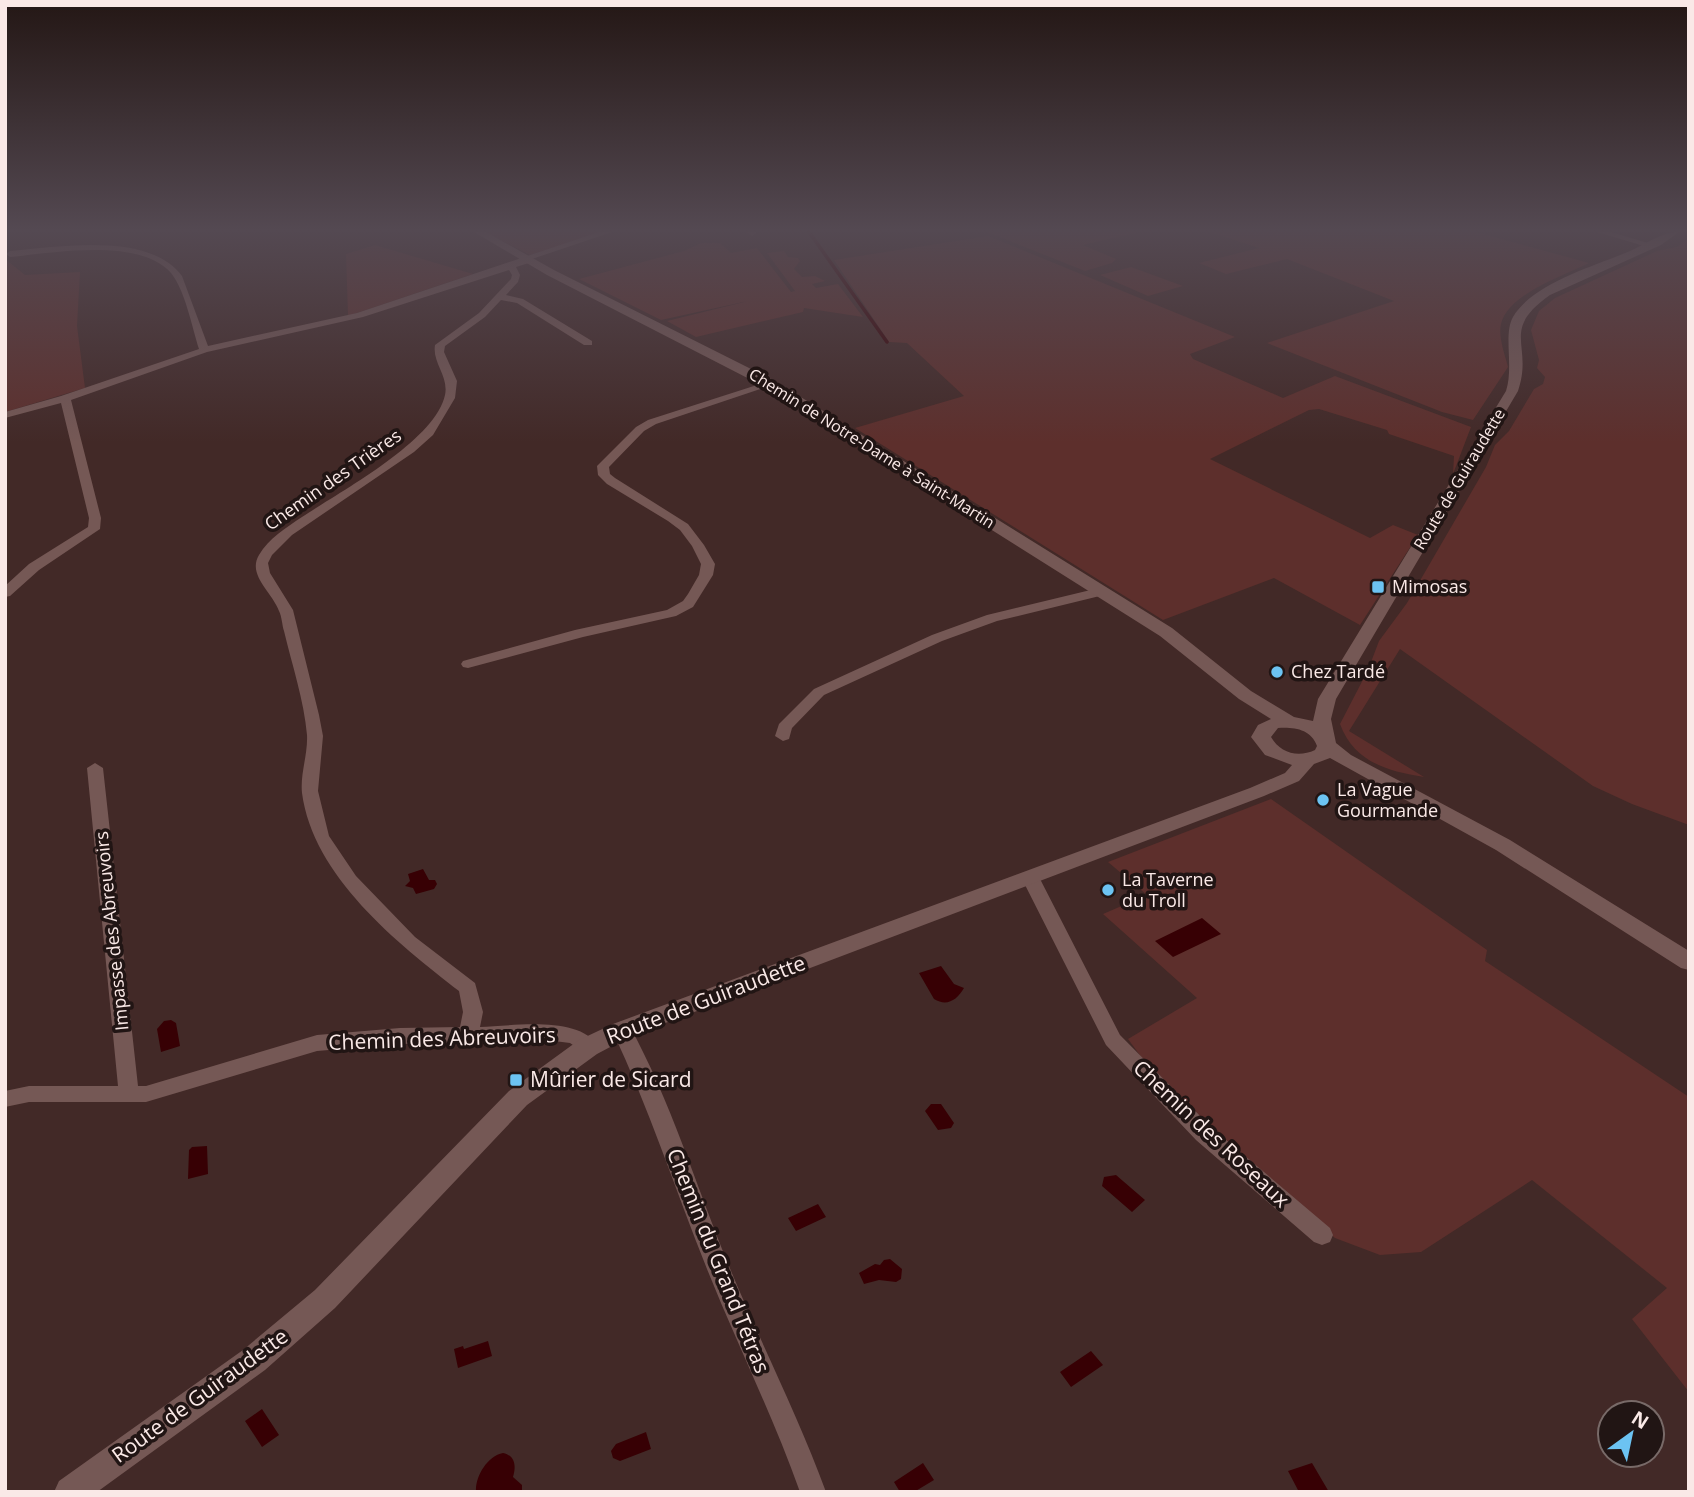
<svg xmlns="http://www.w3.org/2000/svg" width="1694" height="1497" viewBox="0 0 1694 1497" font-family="'Open Sans',sans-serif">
<rect width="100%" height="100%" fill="#422927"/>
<path fill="#5d2f2c" d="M 485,232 L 604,232 L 530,255 Z
M 987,232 L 1139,232 L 1083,245 L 1116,259 L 1112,263 L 1085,271 Z
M 1210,232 L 1476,232 L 1589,263 C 1563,276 1508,294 1501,324 C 1498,337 1505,355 1508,367 L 1473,420 L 1442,412 L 1267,343 L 1394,301 L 1287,259 L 1226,274 L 1199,263 L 1259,248 Z
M 988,236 L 1235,337 L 1190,354 L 1193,359 L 1283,398 L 1335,376 L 1471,427 L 1453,474 L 1454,456 L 1389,434 L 1387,430 L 1319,409 L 1309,410 L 1210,459 L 1370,538 L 1393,525 L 1418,535 L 1360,625 L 1274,578 L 1163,620 L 855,428 L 964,396 L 907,343 L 889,342 L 834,260 Z
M 1689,238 L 1689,825 L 1632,804 L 1593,786 L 1400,649 L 1349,731 L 1424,777 C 1387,771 1354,762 1340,724 L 1368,670 L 1379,641 L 1407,603 L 1486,467 L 1495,445 L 1509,431 L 1534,389 L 1543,384 L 1545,377 L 1537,368 L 1539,360 L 1531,330 L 1539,311 L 1555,298 L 1657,251 L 1677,247 Z
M 701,243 L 720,243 L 731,253 L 757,248 L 791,292 L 795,291 L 767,253 L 784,251 L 788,257 L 798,258 L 800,261 L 794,269 L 802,277 L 815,276 L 825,281 L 812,284 L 816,288 L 838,284 L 863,317 L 804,308 L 803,312 L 696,337 L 667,321 L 748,301 L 661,320 L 579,279 L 684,251 Z
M 375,245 L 473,274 L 348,316 L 346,254 Z
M 5,259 L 25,275 L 80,272 L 77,326 L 85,388 L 5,412 Z
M 1131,267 L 1183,286 L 1148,296 L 1100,275 Z
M 1271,799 L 1487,950 L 1485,961 L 1689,1097 L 1689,1392 L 1632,1319 L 1667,1288 L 1532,1180 L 1421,1252 L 1380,1255 L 1335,1238 L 1235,1152 L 1156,1077 L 1128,1039 L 1197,998 L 1103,914 L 1147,895 L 1108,862 Z"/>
<path fill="#370004" d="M 423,869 L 429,880 L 435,880 L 437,884 L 434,889 L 416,894 L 413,888 L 405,886 L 410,881 L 408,874 Z
M 1202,918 L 1221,934 L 1173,957 L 1155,941 Z
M 941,966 L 954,984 L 964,988 C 957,1000 947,1007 934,999 L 919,973 Z
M 171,1020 L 176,1023 L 180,1046 L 161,1052 L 157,1029 L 164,1021 Z
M 931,1104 L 941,1104 L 954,1123 L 951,1128 L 938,1130 L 925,1111 Z
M 207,1146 L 208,1174 L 188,1179 L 189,1150 L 192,1147 Z
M 1116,1175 L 1145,1200 L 1132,1212 L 1102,1186 L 1104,1177 Z
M 818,1204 L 826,1217 L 796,1231 L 788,1218 Z
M 890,1259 L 902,1269 L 901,1279 L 896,1282 L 879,1280 L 864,1284 L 859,1273 L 875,1264 L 880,1265 L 884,1260 Z
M 488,1341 L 492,1356 L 458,1368 L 454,1349 L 463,1346 L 464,1349 Z
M 1091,1351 L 1103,1365 L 1071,1387 L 1060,1372 Z
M 262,1409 L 279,1435 L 262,1447 L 245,1421 Z
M 646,1432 L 651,1449 L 620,1461 L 613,1458 L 611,1451 L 616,1444 Z
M 503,1453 C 516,1456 516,1467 513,1477 L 522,1485 L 522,1492 L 476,1492 C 475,1477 487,1456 503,1453 Z
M 923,1463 L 934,1480 L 914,1492 L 900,1492 L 894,1482 Z
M 1312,1463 L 1329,1492 L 1299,1492 L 1288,1471 Z"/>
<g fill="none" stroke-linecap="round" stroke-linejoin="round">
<path stroke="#370004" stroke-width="3.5" d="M 809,232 L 887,342"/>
<path fill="#755855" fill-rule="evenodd" d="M 599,232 L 612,232 L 532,259 L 532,262 L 516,267 L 520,275 L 518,282 L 506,295 L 523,299 L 592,341 L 592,345 L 584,345 L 517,303 L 501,300 L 485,317 L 445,346 L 444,352 L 457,381 L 455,398 L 433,435 L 414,452 L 292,535 L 272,555 L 268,563 L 270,573 L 293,610 L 319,715 L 323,736 L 318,791 L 329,836 L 356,876 L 415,937 L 475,983 L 483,1012 L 480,1027 C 512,1026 581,1015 598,1047 L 595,1052 L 588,1055 L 570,1043 L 554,1041 L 400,1044 L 317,1051 L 146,1102 L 29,1102 L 5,1107 L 5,1091 L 29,1086 L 118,1086 L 87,768 L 95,763 L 103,768 L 138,1086 L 146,1086 L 317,1035 L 400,1028 L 460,1027 L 463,1012 L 459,991 C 397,943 313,876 302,793 C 300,774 308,754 307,735 C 304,700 292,665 284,631 C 282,625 282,617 279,611 C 272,592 247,575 259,555 C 268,539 287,527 302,517 C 341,491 435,441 445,395 C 449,376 432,363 435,345 L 479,313 L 511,279 L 512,275 L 509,270 L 363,317 L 207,352 L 71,400 L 101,518 L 100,529 L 39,570 L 10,596 L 5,597 L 5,586 L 29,564 L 88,527 L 89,518 L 61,403 L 5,418 L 5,412 L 61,396 L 199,349 C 192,327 185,290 171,273 C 140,237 52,253 10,257 L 6,254 L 10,251 C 58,247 149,231 182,276 L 208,346 L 357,313 Z
M 747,232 L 756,232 L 756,233 L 752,236 Z
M 1597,232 L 1611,232 L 1648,243 L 1644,246 Z
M 766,382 L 775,384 L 656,424 L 644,431 L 609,467 L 610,474 L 615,478 L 688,524 L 704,545 L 715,564 L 713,575 L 693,607 L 676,616 L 583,637 L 468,668 L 463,667 L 461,664 L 463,661 L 575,630 L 667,610 L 683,601 L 688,594 L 699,575 L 701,564 L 692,546 L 680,530 L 668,521 L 607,484 L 598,475 L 597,466 L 636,427 L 648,420 Z
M 1103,587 L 1110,591 L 1108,594 L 997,621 L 942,641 L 824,695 L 792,728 L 789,739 L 783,741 L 775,736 L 779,724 L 814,689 L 932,635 L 987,615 Z
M 1030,871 L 1036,873 L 1039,877 L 1120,1035 L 1212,1128 L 1330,1228 L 1333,1235 L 1330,1242 L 1322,1245 L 1314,1242 L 1196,1140 L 1106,1045 L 1021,877 L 1024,873 Z
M 622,1023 L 629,1025 C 671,1101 696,1186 729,1266 C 760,1342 798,1415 826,1492 L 800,1492 C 773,1416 737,1344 707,1269 C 675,1189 649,1108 612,1030 L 615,1025 Z"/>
<path fill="#755855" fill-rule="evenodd" d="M 474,232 L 486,232 L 554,270 L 775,381 L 1172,628 L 1251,691 L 1294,717 L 1313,721 L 1318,699 L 1506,391 C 1514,366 1503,335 1513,317 C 1533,283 1595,266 1630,251 C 1646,244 1661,232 1679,232 L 1661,245 L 1550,295 C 1499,331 1534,344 1518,391 L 1336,699 L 1331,719 L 1336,743 L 1351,755 L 1510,840 L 1689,951 L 1689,970 L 1681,968 L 1496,850 L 1330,758 L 1314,764 L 1299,781 L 1264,796 L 631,1036 L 597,1054 L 527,1105 L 335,1308 L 265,1370 L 97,1492 L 54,1492 L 59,1481 L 243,1350 L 315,1290 L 509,1091 L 579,1040 L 613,1024 L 1250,788 L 1285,773 L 1292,765 L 1265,755 L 1251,737 L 1258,725 L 1271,719 L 1239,699 L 1160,636 L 765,387 L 547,275 ZM 1278,728 C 1294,727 1311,729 1317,746 L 1315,750 C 1298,758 1280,753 1271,737 Z"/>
</g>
<linearGradient id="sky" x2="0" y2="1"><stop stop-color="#241715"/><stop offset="0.52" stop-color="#544952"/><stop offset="1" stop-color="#544952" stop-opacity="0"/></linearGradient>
<rect width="1694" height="442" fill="url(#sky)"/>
<g fill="#6cc3f2" stroke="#211514" stroke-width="2.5">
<rect x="1371" y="580" width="14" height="14" rx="3.5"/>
<circle cx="1277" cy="672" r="7"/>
<circle cx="1323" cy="800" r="7"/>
<circle cx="1108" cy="890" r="7"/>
<rect x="509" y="1073" width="14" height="14" rx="3.5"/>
</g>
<g text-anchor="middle" stroke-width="7" stroke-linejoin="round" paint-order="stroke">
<g font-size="16" fill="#fae9e7" stroke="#211514">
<text transform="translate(872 448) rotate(32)" y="6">Chemin de Notre-Dame à Saint-Martin</text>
<text transform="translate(1459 479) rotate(-59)" y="6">Route de Guiraudette</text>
</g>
<g font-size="18" fill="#fae9e7" stroke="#211514">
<text transform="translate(333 480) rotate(-35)" y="6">Chemin des Trières</text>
<text transform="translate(112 931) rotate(-96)" y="6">Impasse des Abreuvoirs</text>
</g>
<g font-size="18" fill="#fae9e7" stroke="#211514" text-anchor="start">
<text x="1392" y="593">Mimosas</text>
<text x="1291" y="678">Chez Tardé</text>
<text x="1337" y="796">La Vague<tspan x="1337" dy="21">Gourmande</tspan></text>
<text x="1122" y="886">La Taverne<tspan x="1122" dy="21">du Troll</tspan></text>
</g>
<g font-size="21" fill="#fae9e7" stroke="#211514">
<text transform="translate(706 1000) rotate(-21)" y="7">Route de Guiraudette</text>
<text transform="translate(442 1039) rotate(-2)" y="7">Chemin des Abreuvoirs</text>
<text transform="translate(1211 1134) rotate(43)" y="7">Chemin des Roseaux</text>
<text transform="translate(718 1261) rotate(68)" y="7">Chemin du Grand Tétras</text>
<text transform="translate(200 1396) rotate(-36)" y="7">Route de Guiraudette</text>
</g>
<g font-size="21" fill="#fae9e7" stroke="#211514" text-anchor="start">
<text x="530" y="1087">Mûrier de Sicard</text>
</g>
</g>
<rect width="1694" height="1497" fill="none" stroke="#fae9e7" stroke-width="14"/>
<g transform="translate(1631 1434) rotate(33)"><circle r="33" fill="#211514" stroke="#786a68" stroke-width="2"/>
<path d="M0-5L12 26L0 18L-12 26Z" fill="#6cc3f2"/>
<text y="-10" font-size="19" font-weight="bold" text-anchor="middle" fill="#fae9e7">N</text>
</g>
</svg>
